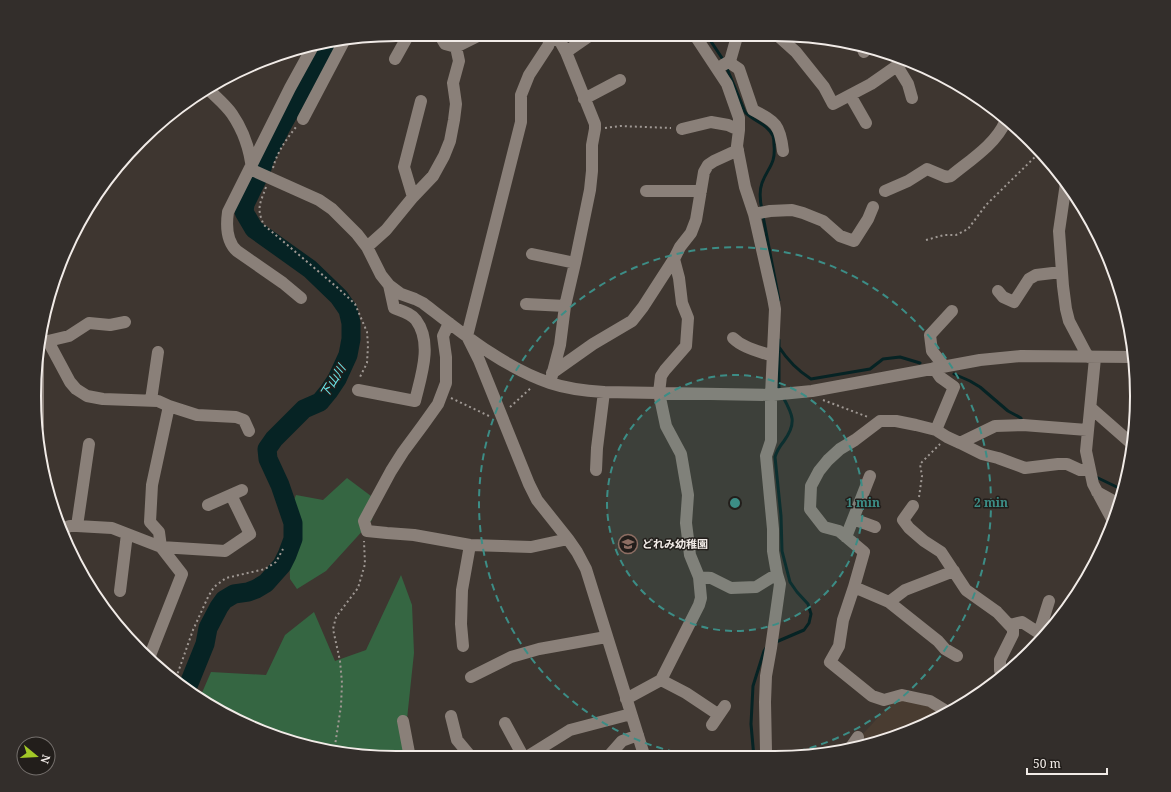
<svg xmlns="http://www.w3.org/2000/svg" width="1171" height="792" viewBox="0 0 1171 792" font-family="'Noto Serif','Noto Sans JP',serif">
<rect width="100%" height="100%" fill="#3e3630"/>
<path fill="#493c31" d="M 897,697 L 930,705 L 946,713 L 914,730 L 853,749 L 861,736 Z"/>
<path fill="#356642" d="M 347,478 L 375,499 L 372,520 L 366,527 L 326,571 L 297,589 L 290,579 L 288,520 L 291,507 L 296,495 L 323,500 Z
M 401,575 L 412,605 L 414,653 L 407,719 L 409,758 L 396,758 L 326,751 L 236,721 L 201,695 L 211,672 L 266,675 L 285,635 L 314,612 L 335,661 L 366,650 Z"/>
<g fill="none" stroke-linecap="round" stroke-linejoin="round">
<path stroke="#062324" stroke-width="3" d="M 706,34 L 724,61
M 726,66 L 745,112 C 753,121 768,124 773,136 C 774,139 774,142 774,145 C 776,164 768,167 762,183 C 759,191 760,201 762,210
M 763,216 L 779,300
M 779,340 L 779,388 L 781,392
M 779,347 C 788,361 797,370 811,379 L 870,369 L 883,359 L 900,357 L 920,363
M 954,374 L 970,381 L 980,387 L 1008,411 L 1021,418 L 1022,422
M 1096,477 L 1123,490
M 776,642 L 804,630 L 809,623 L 811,614 L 808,604 L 797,592 L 790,582 L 782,551 L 781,516 L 775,457 C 777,450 780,446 784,441 C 797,423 793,415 783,397
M 754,758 L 751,724 L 753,686 L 764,651 L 766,648"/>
<path stroke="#062324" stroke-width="19" d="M 188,686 L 205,644 L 208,628 L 219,607 L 224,600 L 234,594 L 248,592 L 256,589 L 266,583 L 282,565 L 287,555 L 293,539 L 293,523 L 280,485 L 268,459 L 267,449 L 274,439 L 304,409 L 320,402 L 329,391 L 337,379 L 348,355 L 351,339 L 351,323 L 348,310 L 339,297 L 310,269 L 254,229 L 244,212 L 245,204 L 261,171 L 265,159 L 280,129 L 326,46"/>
<path stroke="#9f9893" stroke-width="2" stroke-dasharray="2 3" stroke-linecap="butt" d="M 605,128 L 620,126 L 671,128
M 273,168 C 277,152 286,140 296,127
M 266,187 C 260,204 256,208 264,225 L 339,289 L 355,304 L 367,332 L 368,345 L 367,363 L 359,379
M 926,240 L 944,235 L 956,235 L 968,229 L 986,205 L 1040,152
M 451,398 L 489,416
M 823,400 L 868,417
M 510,407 L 532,387
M 919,497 L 922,476 L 920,464 L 940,444
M 176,678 L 193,630 L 208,597 L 214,587 L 226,578 L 265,569 L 276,562 L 283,549
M 334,752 L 341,706 L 342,683 L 340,661 L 333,629 L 336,617 L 358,588 L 365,564 L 364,541"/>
<path stroke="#8a8079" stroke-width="12" d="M 439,34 L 445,44 L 456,47
M 552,34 L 548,46 L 529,75 L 521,95 L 521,122 L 467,336 L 479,360 L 529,484 L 537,500 L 568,539 L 577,552 L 586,569 L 645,758
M 694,34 L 727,84 L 739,118 L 739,130 L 737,146 L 745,187 L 754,214 L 773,298 L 775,309 L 771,395 L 771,441 L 766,456 L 773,529 L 773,551 L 777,574 L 780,584 L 771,648 L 766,676 L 765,702 L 766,751 L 767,758
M 776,34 L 796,52 L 824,87 L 833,104 L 871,84 L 904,61
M 862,47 L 864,52
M 566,52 L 592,34
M 395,59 L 409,34
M 730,61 L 733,65 L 739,69 L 753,110 C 776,122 780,125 783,151
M 723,65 L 730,61 L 736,40 L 739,34
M 897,66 L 908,84 L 912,98
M 208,89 C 216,97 226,105 232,114 C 243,130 250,150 252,170 L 319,200 L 332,209 L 357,234 L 367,247 L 381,275 L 389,285 L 401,294 L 415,299 L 423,303 C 462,333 503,367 550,383 C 568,389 586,391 604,392 L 771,395 L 812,391 L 980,360 L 1021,356 L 1133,357
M 850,95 L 866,123
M 584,99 L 620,80
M 303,119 L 343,43
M 682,129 L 711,122 L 728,125 L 739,130
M 1066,183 L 1059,231 L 1063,286 L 1066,309 L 1069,321 L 1088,357
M 646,191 L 701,191
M 885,191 L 908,181 L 927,169 L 946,177 L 951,176 C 969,161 996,144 1005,122
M 413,197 L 404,167 L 421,101
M 754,214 L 770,211 L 792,210 L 803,213 L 823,221 L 840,236 L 854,241 L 868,219 L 873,207
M 367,247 L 386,230 L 413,197 L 433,176 L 444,156 L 450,141 L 454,120 L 456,104 L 453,83 L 459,61 L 456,47 L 482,34
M 532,254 L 575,263
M 674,259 L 679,278 L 682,303 L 688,318 L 686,346 L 665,370 L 661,376 L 659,393 L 666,426 L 681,454 L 688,495 L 686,523 L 690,555 L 699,577
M 998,291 L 1003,297 L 1014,302 L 1029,279 L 1036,275 L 1061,272
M 301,298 L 283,283 L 237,251 C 227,242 226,226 228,212 L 290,88 L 312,48
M 526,304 L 565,306
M 449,323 L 443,336 L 446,357 L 446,383 L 438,404 L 423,425 L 403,452 L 391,471 L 364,521 L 367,531 L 387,533 L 414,535 L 470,545 L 531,547 L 568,539
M 733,338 C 743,348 759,351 772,356
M 42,341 L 48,341 L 70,382 L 76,389 L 87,396 L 103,399 L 158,401 L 169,406 L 197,415 L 236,417 L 244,420 L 249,431
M 48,341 L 69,336 L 89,323 L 110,325 L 125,322
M 1095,358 L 1086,451 L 1093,484 L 1113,521
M 944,366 L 932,351 L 930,335 L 952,311
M 934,368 L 940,377 L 954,387 L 936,430
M 552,373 L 593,344 L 632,321 L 643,307 L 674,259 L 680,247 L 691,233 L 696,220 L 704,172 L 708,165 L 714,161 L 738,150
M 550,383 L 560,345 L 565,306 L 575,263 L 590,190 L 592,171 L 592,145 L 595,129 L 595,124 L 566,52 L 561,43 L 552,34
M 358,390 L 415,401 C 421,376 433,343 416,320 C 411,313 401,311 394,308 L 389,285
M 151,400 L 158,352
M 169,406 L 152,485 L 150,522 L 159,532 L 161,547 L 225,551 L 250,534 L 231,495
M 1091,408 L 1132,444
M 38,426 L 38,356
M 960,443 L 995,426 L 1023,425 L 1087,430
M 596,470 L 597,448 L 604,392
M 1097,492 L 1119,504
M 208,505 L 242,490
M 913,506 L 903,520 L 909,528 L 924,541 L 941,552 L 966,590 L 997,612 L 1013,629 L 1013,634 L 1000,660 L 1000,670 L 1006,672
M 853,519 L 875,527
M 77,526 L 89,444
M 64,528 L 70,526 L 77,526 L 112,528 L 161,547 L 182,574 L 149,658
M 846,537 L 870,476
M 854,587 L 889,602 L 905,590 L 954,571
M 120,591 L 127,534
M 889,602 L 938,641 L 945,649 L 957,656
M 1010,625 L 1022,622 L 1039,633 L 1049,601
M 463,646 L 461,624 L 462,590 L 470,545
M 471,677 L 511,657 L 539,649 L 606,637
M 661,680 L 686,693 L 719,715
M 626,699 L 661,680 L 699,605 L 701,598 L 699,577 L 711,578 L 731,588 L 756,587 L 777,574
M 948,712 L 930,701 L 902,695 L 884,700 L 872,696 L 830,662 L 839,646 L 843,620 L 854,587 L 864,552 L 839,531 L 824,527 L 810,509 L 811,486 L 819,471 L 828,460 L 840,449 L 855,440 L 880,421 L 896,421 L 916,425 L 936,430 L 947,437 L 960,443 L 982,454 L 998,458 L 1025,468 L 1058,464 L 1067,464 L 1080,470 L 1089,469
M 451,716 L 457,740 L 472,758
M 403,721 L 410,758
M 505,723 L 524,758
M 712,725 L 725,706
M 849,750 L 858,737
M 525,758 L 570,730 L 631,714
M 607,758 L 622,741 L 638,735"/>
</g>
<circle cx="735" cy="503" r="128" fill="#3c8d86" fill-opacity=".12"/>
<g fill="none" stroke="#3c8d86" stroke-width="2" stroke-dasharray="7 5">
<circle cx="735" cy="503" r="128"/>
<path d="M710 758A256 256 0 1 1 760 758"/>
</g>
<defs>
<g id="school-ring" transform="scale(1)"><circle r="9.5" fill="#221e1b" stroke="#8d6e63" stroke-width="1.5"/><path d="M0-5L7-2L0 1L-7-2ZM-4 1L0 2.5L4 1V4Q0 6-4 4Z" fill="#8d6e63"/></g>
</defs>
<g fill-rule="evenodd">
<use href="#school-ring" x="628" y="544"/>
</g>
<g text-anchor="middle" stroke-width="3" stroke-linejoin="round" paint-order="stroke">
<g font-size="11" font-weight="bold" fill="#f1ebe7" stroke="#221e1b" text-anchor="start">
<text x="642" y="548">どれみ幼稚園</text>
</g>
<g font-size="12" font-style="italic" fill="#6aebef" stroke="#221e1b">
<text transform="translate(333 381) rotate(-58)" y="4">下山川</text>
</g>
</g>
<path d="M0 0H1171V792H0ZM396 41H775A355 355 0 0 1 1130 396V396A355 355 0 0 1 775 751H396A355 355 0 0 1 41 396V396A355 355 0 0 1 396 41Z" fill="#332e2b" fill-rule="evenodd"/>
<path fill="none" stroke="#f1ebe7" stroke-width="2" d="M396 41H775A355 355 0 0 1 1130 396V396A355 355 0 0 1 775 751H396A355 355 0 0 1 41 396V396A355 355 0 0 1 396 41Z"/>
<circle cx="735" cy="503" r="6" fill="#3c8d86" stroke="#221e1b" stroke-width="2"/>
<g font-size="12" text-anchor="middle" font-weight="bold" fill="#3c8d86" stroke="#221e1b" stroke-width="3" stroke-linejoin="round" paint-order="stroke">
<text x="863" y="507">1 min</text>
<text x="991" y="507">2 min</text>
</g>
<g transform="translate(36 756) rotate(108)"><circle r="19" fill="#221e1b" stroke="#75706d"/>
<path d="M0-3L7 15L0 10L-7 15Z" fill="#a2c927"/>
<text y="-6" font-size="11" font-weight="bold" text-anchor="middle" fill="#f1ebe7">N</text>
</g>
<path d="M1027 768v6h80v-6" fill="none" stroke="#f1ebe7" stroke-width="2"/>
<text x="1033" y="768" font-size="12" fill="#f1ebe7" stroke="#221e1b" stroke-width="3" paint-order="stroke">50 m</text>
</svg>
